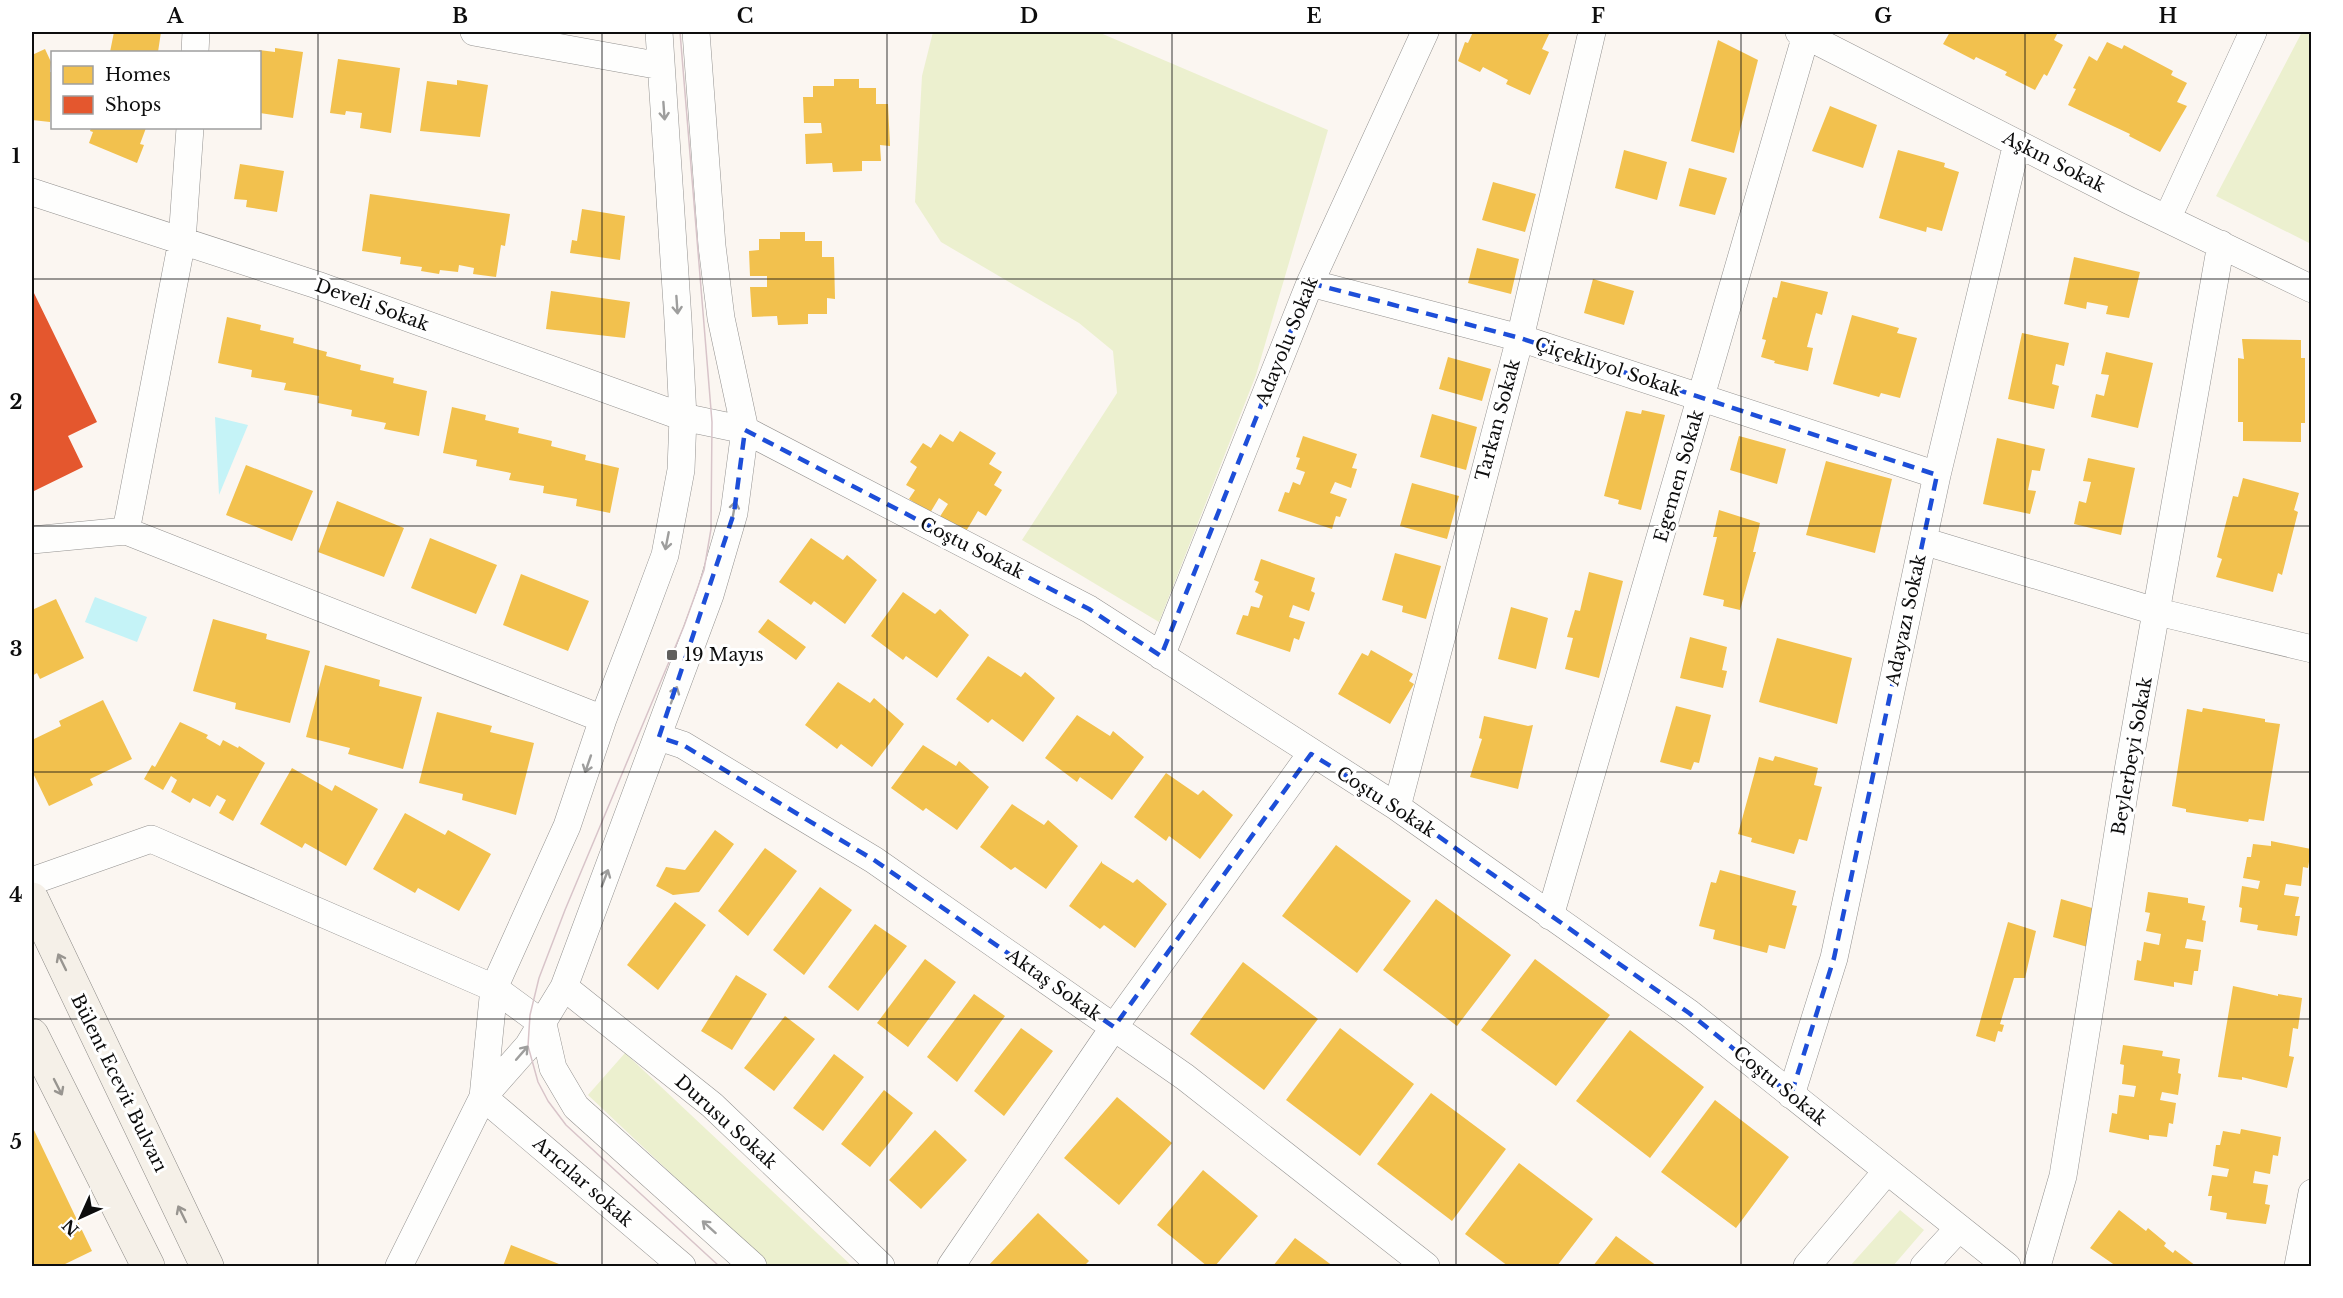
<svg xmlns="http://www.w3.org/2000/svg" width="2343" height="1298" viewBox="0 0 2343 1298" font-family="'Libre Baskerville',serif">
<rect width="100%" height="100%" fill="#fbf6f1"/>
<path fill="#ecf0cf" d="M 933,32 L 1098,32 L 1328,130 L 1256,375 L 1159,622 L 1022,540 L 1117,393 L 1113,351 L 1079,323 L 941,242 L 915,202 L 922,76 Z
M 2302,32 L 2312,32 L 2311,244 L 2216,196 Z
M 625,1053 L 852,1266 L 769,1266 L 588,1095 Z
M 1900,1210 L 1924,1230 L 1893,1266 L 1850,1266 Z"/>
<path fill="#c5f3f7" d="M 215,417 L 248,425 L 219,495 Z
M 95,597 L 147,617 L 137,642 L 85,622 Z"/>
<path fill="#f2c14e" d="M 114,32 L 161,32 L 158,52 L 110,52 Z
M 1473,32 L 1550,32 L 1542,49 L 1549,52 L 1530,95 L 1506,84 L 1508,80 L 1483,67 L 1480,72 L 1458,61 L 1465,42 L 1468,43 Z
M 1950,32 L 2058,32 L 2054,40 L 2063,45 L 2047,76 L 2044,74 L 2035,90 L 2005,75 L 2007,72 L 1976,57 L 1974,60 L 1943,44 Z
M 1718,40 L 1758,60 L 1734,153 L 1691,141 Z
M 2107,42 L 2122,49 L 2124,45 L 2173,71 L 2171,75 L 2187,83 L 2177,102 L 2187,106 L 2160,152 L 2129,136 L 2130,134 L 2068,105 L 2076,89 L 2073,88 L 2089,56 L 2097,61 Z
M 275,48 L 303,52 L 293,118 L 260,113 L 259,50 L 275,52 Z
M 45,49 L 51,62 L 50,72 L 52,72 L 50,122 L 32,120 L 32,55 Z
M 338,59 L 400,68 L 391,133 L 360,128 L 362,113 L 346,111 L 345,115 L 330,113 Z
M 834,79 L 859,79 L 859,88 L 876,88 L 876,104 L 888,104 L 890,146 L 880,145 L 881,161 L 862,161 L 862,171 L 833,172 L 832,163 L 806,164 L 805,134 L 822,133 L 821,123 L 804,123 L 803,97 L 813,97 L 813,86 L 834,86 Z
M 457,80 L 488,85 L 480,137 L 420,131 L 427,81 L 457,85 Z
M 1830,106 L 1877,125 L 1863,168 L 1812,151 Z
M 91,128 L 146,128 L 140,144 L 144,145 L 137,163 L 89,143 L 93,132 L 90,131 Z
M 1624,150 L 1667,162 L 1657,200 L 1615,188 Z
M 1898,150 L 1945,163 L 1944,167 L 1959,172 L 1942,231 L 1927,227 L 1926,232 L 1879,218 Z
M 240,164 L 284,171 L 277,212 L 246,207 L 247,200 L 234,199 Z
M 1689,168 L 1727,178 L 1715,215 L 1679,206 Z
M 1493,182 L 1536,194 L 1525,232 L 1482,220 Z
M 370,194 L 510,214 L 505,246 L 501,245 L 496,277 L 473,274 L 474,268 L 459,265 L 458,272 L 440,270 L 439,274 L 421,271 L 422,267 L 400,264 L 401,257 L 362,251 Z
M 582,209 L 625,216 L 620,260 L 570,253 L 572,240 L 577,241 Z
M 780,232 L 805,232 L 805,241 L 822,241 L 822,257 L 834,257 L 835,299 L 827,298 L 827,314 L 808,314 L 808,324 L 778,325 L 777,316 L 752,317 L 750,287 L 767,287 L 767,276 L 750,276 L 749,251 L 759,250 L 759,239 L 780,239 Z
M 1477,248 L 1519,259 L 1511,294 L 1468,283 Z
M 2074,257 L 2140,272 L 2129,318 L 2106,314 L 2108,306 L 2087,302 L 2086,309 L 2064,304 Z
M 1593,279 L 1634,291 L 1624,325 L 1584,313 Z
M 1781,281 L 1828,292 L 1822,315 L 1816,313 L 1807,347 L 1813,348 L 1808,371 L 1774,363 L 1775,361 L 1761,357 L 1766,340 L 1762,339 L 1773,297 L 1777,298 Z
M 551,291 L 630,302 L 625,338 L 546,329 Z
M 1852,315 L 1899,328 L 1897,333 L 1917,338 L 1900,398 L 1881,393 L 1879,397 L 1833,384 Z
M 227,317 L 261,325 L 260,330 L 294,338 L 293,343 L 327,352 L 326,356 L 361,365 L 360,370 L 394,378 L 393,383 L 427,391 L 419,436 L 384,429 L 386,423 L 351,416 L 352,410 L 318,403 L 319,396 L 284,390 L 286,383 L 251,377 L 252,370 L 218,363 Z
M 2022,333 L 2069,343 L 2064,366 L 2056,364 L 2052,384 L 2059,386 L 2054,409 L 2008,399 Z
M 2242,339 L 2301,340 L 2301,358 L 2305,358 L 2305,423 L 2301,423 L 2301,442 L 2243,441 L 2243,422 L 2238,422 L 2238,358 L 2244,359 Z
M 2106,352 L 2153,363 L 2138,428 L 2091,417 L 2096,394 L 2104,396 L 2109,375 L 2101,374 Z
M 1448,357 L 1491,369 L 1482,401 L 1439,389 Z
M 452,407 L 486,415 L 485,420 L 519,428 L 518,433 L 552,441 L 551,446 L 586,455 L 585,460 L 619,468 L 610,513 L 576,506 L 577,499 L 543,493 L 544,486 L 509,480 L 511,473 L 476,466 L 477,460 L 443,453 Z
M 1642,410 L 1665,415 L 1641,510 L 1618,504 L 1619,500 L 1604,496 L 1626,411 L 1641,414 Z
M 1432,414 L 1477,427 L 1466,470 L 1420,457 Z
M 960,431 L 996,453 L 989,464 L 1002,472 L 994,485 L 1002,490 L 986,516 L 978,511 L 965,533 L 939,518 L 948,504 L 939,498 L 930,513 L 909,499 L 915,490 L 906,485 L 917,467 L 910,462 L 923,443 L 931,448 L 940,434 L 953,442 Z
M 1303,436 L 1357,454 L 1352,468 L 1357,469 L 1351,488 L 1335,482 L 1330,493 L 1347,499 L 1340,517 L 1336,516 L 1332,529 L 1278,511 L 1285,492 L 1289,493 L 1293,482 L 1300,485 L 1305,472 L 1296,469 L 1300,458 L 1296,457 Z
M 1739,436 L 1786,449 L 1777,484 L 1730,470 Z
M 1997,438 L 2045,449 L 2040,471 L 2032,470 L 2028,490 L 2036,491 L 2030,514 L 1983,504 Z
M 2088,458 L 2135,468 L 2121,535 L 2074,524 L 2079,501 L 2086,503 L 2091,482 L 2083,481 Z
M 1826,461 L 1892,479 L 1875,553 L 1806,535 Z
M 246,465 L 313,491 L 292,541 L 226,515 Z
M 2243,478 L 2299,493 L 2294,510 L 2298,512 L 2282,575 L 2278,573 L 2273,592 L 2216,577 L 2222,559 L 2217,557 L 2233,496 L 2238,497 Z
M 1412,483 L 1459,496 L 1447,539 L 1400,526 Z
M 337,501 L 404,528 L 384,577 L 318,552 Z
M 1719,510 L 1760,523 L 1753,552 L 1756,552 L 1740,610 L 1723,606 L 1724,600 L 1703,595 L 1717,537 L 1713,537 Z
M 430,538 L 497,565 L 476,614 L 411,588 Z
M 811,538 L 843,560 L 847,555 L 877,580 L 845,624 L 814,601 L 811,605 L 779,582 Z
M 1395,553 L 1441,566 L 1426,619 L 1402,612 L 1403,606 L 1382,600 Z
M 1261,559 L 1315,578 L 1311,591 L 1315,593 L 1309,611 L 1293,605 L 1289,617 L 1305,622 L 1299,640 L 1294,638 L 1290,652 L 1236,634 L 1243,615 L 1248,616 L 1251,606 L 1259,608 L 1263,596 L 1255,592 L 1259,582 L 1254,580 Z
M 1589,572 L 1623,581 L 1599,678 L 1565,669 L 1573,638 L 1567,637 L 1575,610 L 1580,611 Z
M 521,574 L 589,601 L 568,651 L 503,625 Z
M 903,592 L 935,614 L 940,609 L 969,635 L 937,678 L 906,656 L 903,660 L 871,636 Z
M 56,599 L 84,658 L 40,679 L 37,673 L 32,676 L 32,610 Z
M 1511,607 L 1548,618 L 1536,669 L 1498,659 Z
M 213,619 L 267,634 L 266,639 L 310,651 L 290,723 L 235,709 L 236,703 L 193,691 Z
M 768,619 L 806,647 L 796,660 L 758,632 Z
M 1690,637 L 1727,647 L 1722,670 L 1727,671 L 1723,688 L 1680,678 Z
M 1777,638 L 1852,658 L 1837,724 L 1759,702 Z
M 1371,650 L 1413,674 L 1409,681 L 1414,684 L 1390,724 L 1338,694 L 1362,653 L 1368,656 Z
M 988,656 L 1021,677 L 1025,672 L 1055,698 L 1023,742 L 992,719 L 988,723 L 956,699 Z
M 325,665 L 380,680 L 379,686 L 422,697 L 403,769 L 348,754 L 350,748 L 306,737 Z
M 838,682 L 870,703 L 874,698 L 904,724 L 872,767 L 841,744 L 837,749 L 805,725 Z
M 103,700 L 132,759 L 90,779 L 93,785 L 49,806 L 32,771 L 32,740 L 61,726 L 59,721 Z
M 1676,706 L 1711,715 L 1699,763 L 1694,762 L 1691,770 L 1660,762 Z
M 2203,708 L 2265,719 L 2265,722 L 2280,724 L 2264,821 L 2249,819 L 2248,822 L 2186,812 L 2186,809 L 2172,806 L 2187,709 L 2202,712 Z
M 437,712 L 492,726 L 490,732 L 534,743 L 516,815 L 462,800 L 463,794 L 419,783 Z
M 1077,715 L 1110,736 L 1113,731 L 1144,757 L 1112,800 L 1080,777 L 1077,782 L 1045,758 Z
M 1484,716 L 1528,726 L 1533,725 L 1518,789 L 1470,777 L 1482,739 L 1479,738 Z
M 180,722 L 208,735 L 206,738 L 220,746 L 223,740 L 238,748 L 239,746 L 265,763 L 233,821 L 219,813 L 226,800 L 217,795 L 210,807 L 193,798 L 190,803 L 171,792 L 177,780 L 171,776 L 163,790 L 144,779 L 152,765 L 155,767 Z
M 923,745 L 956,766 L 959,761 L 989,787 L 957,830 L 926,808 L 923,811 L 891,788 Z
M 1775,756 L 1818,768 L 1814,785 L 1822,787 L 1807,841 L 1799,839 L 1794,854 L 1751,842 L 1752,838 L 1738,834 L 1759,757 L 1773,761 Z
M 292,768 L 332,791 L 335,785 L 378,809 L 346,866 L 305,843 L 302,848 L 260,824 Z
M 1166,773 L 1198,795 L 1203,790 L 1233,815 L 1200,859 L 1169,836 L 1166,841 L 1134,817 Z
M 1012,804 L 1044,825 L 1048,820 L 1078,846 L 1046,889 L 1015,867 L 1011,870 L 980,847 Z
M 405,813 L 445,835 L 448,830 L 491,854 L 459,911 L 418,888 L 415,893 L 373,869 Z
M 715,830 L 734,844 L 699,892 L 673,895 L 656,886 L 666,867 L 685,870 Z
M 2271,841 L 2311,849 L 2308,868 L 2303,867 L 2301,886 L 2286,884 L 2284,895 L 2299,897 L 2295,916 L 2300,916 L 2297,936 L 2257,930 L 2258,925 L 2240,922 L 2242,908 L 2239,907 L 2242,886 L 2258,889 L 2260,881 L 2243,878 L 2247,857 L 2251,857 L 2253,844 L 2271,846 Z
M 1336,845 L 1411,901 L 1357,973 L 1282,916 Z
M 765,848 L 797,871 L 748,936 L 718,911 Z
M 1102,861 L 1102,863 L 1133,883 L 1137,879 L 1167,904 L 1135,948 L 1104,925 L 1100,929 L 1069,906 Z
M 1720,870 L 1796,891 L 1792,905 L 1797,906 L 1785,949 L 1769,945 L 1767,953 L 1713,939 L 1715,930 L 1699,926 L 1711,882 L 1716,883 Z
M 820,887 L 852,910 L 804,975 L 773,950 Z
M 2148,892 L 2188,898 L 2188,903 L 2205,906 L 2202,920 L 2206,921 L 2203,942 L 2187,939 L 2185,948 L 2201,950 L 2198,971 L 2194,971 L 2192,985 L 2174,982 L 2174,987 L 2134,980 L 2137,960 L 2141,961 L 2144,942 L 2159,945 L 2161,934 L 2146,931 L 2150,913 L 2145,912 Z
M 1436,899 L 1511,955 L 1457,1026 L 1383,970 Z
M 2061,899 L 2099,910 L 2091,948 L 2053,937 Z
M 675,902 L 706,925 L 658,990 L 627,965 Z
M 2008,922 L 2036,931 L 2025,978 L 2014,978 L 2000,1024 L 2004,1025 L 2002,1032 L 1998,1031 L 1995,1042 L 1976,1036 Z
M 875,924 L 907,946 L 858,1011 L 828,987 Z
M 925,959 L 956,982 L 908,1047 L 877,1023 Z
M 1535,959 L 1610,1015 L 1556,1086 L 1481,1030 Z
M 1243,962 L 1318,1019 L 1264,1090 L 1190,1034 Z
M 736,975 L 767,994 L 732,1050 L 701,1031 Z
M 2233,986 L 2278,996 L 2278,994 L 2302,998 L 2298,1029 L 2293,1028 L 2289,1056 L 2294,1057 L 2287,1088 L 2242,1077 L 2242,1080 L 2218,1077 Z
M 974,994 L 1005,1016 L 957,1082 L 927,1057 Z
M 785,1016 L 815,1039 L 774,1091 L 744,1068 Z
M 1021,1028 L 1053,1051 L 1004,1116 L 974,1091 Z
M 1340,1028 L 1414,1084 L 1360,1156 L 1286,1100 Z
M 1630,1030 L 1704,1087 L 1650,1158 L 1576,1101 Z
M 2123,1045 L 2163,1051 L 2162,1056 L 2180,1059 L 2178,1073 L 2181,1074 L 2178,1095 L 2162,1092 L 2160,1100 L 2176,1103 L 2173,1124 L 2169,1123 L 2167,1137 L 2149,1135 L 2149,1140 L 2109,1132 L 2112,1113 L 2117,1114 L 2119,1095 L 2134,1097 L 2136,1086 L 2122,1084 L 2124,1065 L 2120,1064 Z
M 834,1054 L 864,1077 L 823,1131 L 793,1108 Z
M 884,1090 L 913,1113 L 870,1167 L 841,1144 Z
M 1431,1093 L 1506,1149 L 1452,1221 L 1377,1164 Z
M 1117,1097 L 1172,1143 L 1119,1205 L 1064,1158 Z
M 1715,1100 L 1789,1157 L 1736,1228 L 1661,1172 Z
M 32,1126 L 92,1251 L 61,1266 L 32,1266 Z
M 2241,1129 L 2281,1137 L 2278,1156 L 2273,1155 L 2270,1174 L 2255,1171 L 2253,1183 L 2268,1185 L 2265,1204 L 2270,1205 L 2266,1224 L 2226,1219 L 2227,1213 L 2210,1210 L 2212,1196 L 2208,1196 L 2212,1175 L 2227,1177 L 2229,1169 L 2213,1166 L 2216,1145 L 2220,1145 L 2223,1131 L 2240,1134 Z
M 935,1130 L 967,1160 L 921,1209 L 889,1180 Z
M 1519,1163 L 1593,1219 L 1557,1266 L 1508,1266 L 1465,1234 Z
M 1203,1170 L 1258,1216 L 1215,1266 L 1207,1266 L 1157,1225 Z
M 2119,1210 L 2146,1231 L 2148,1228 L 2166,1243 L 2164,1246 L 2173,1253 L 2175,1250 L 2196,1266 L 2116,1266 L 2090,1248 Z
M 1038,1213 L 1089,1261 L 1084,1266 L 988,1266 Z
M 1616,1236 L 1657,1266 L 1593,1266 Z
M 1295,1238 L 1333,1266 L 1273,1266 Z
M 511,1245 L 564,1266 L 503,1266 Z"/>
<path fill="#e4572e" d="M 32,289 L 97,422 L 68,436 L 83,467 L 32,492 Z"/>
<g fill="none" stroke-linecap="round" stroke-linejoin="round">
<g stroke="#949290" stroke-width="28">
<path id="street" d="M 474,32 L 661,66
M 1799,32 L 2128,200 L 2312,289
M 195,52 L 196,32
M 32,192 L 317,285 L 683,417 L 745,430 L 1089,609 L 1397,807 L 1689,1013 L 2007,1266
M 2167,219 L 2253,32
M 1310,283 L 1520,338 L 1937,475
M 126,531 L 182,241 L 190,128
M 32,540 L 126,531 L 603,719
M 1923,541 L 2158,612 L 2312,649
M 1161,656 L 1310,283 L 1425,32
M 659,737 L 683,745 L 874,860 L 1185,1077 L 1426,1266
M 1397,807 L 1520,338 L 1592,32
M 32,881 L 151,839 L 494,988 L 543,1024 L 553,1068 L 576,1107 L 753,1266
M 1550,916 L 1806,35
M 564,987 L 712,1105 L 881,1266
M 1791,1095 L 1834,958 L 1937,475 L 2017,143
M 483,1097 L 494,988 L 567,826 L 603,719 L 642,617 L 665,555 L 681,470 L 683,417 L 678,320 L 659,32
M 483,1097 L 682,1266
M 399,1266 L 483,1097 L 528,1046 L 564,987 L 710,595 L 734,513 L 745,430 L 721,318 L 712,246 L 696,32
M 951,1266 L 1114,1027 L 1311,754
M 1807,1266 L 1886,1172
M 1924,1266 L 1959,1228
M 2037,1266 L 2063,1176 L 2126,782 L 2221,244
M 2298,1266 L 2312,1193"/>
</g>
<g stroke="#8b8986" stroke-width="34">
<path id="secondary" d="M 32,899 L 207,1266
M 32,1035 L 148,1266"/>
</g>
<use href="#street" stroke="#fefefd" stroke-width="27"/>
<use href="#secondary" stroke="#f5f0e8" stroke-width="33"/>
<path stroke="#d8c4c9" stroke-width="1.5" d="M 680,32 L 712,422 L 711,529 L 704,570 L 684,626 L 565,910 L 539,978 L 530,1015 L 528,1046 L 538,1082 L 548,1101 L 566,1125 L 719,1266"/>
</g>
<defs><path id="oneway-shaft" d="M-6 0H5M1.5-3L5.5 0L1.5 3" fill="none" stroke-width="1.6" stroke-linecap="round" stroke-linejoin="round" transform="scale(1.5)"/></defs>
<g stroke="#9e9e9d">
<use href="#oneway-shaft" transform="translate(664 111) rotate(86)"/>
<use href="#oneway-shaft" transform="translate(677 305) rotate(86)"/>
<use href="#oneway-shaft" transform="translate(734 510) rotate(-80)"/>
<use href="#oneway-shaft" transform="translate(667 541) rotate(101)"/>
<use href="#oneway-shaft" transform="translate(674 695) rotate(-70)"/>
<use href="#oneway-shaft" transform="translate(588 764) rotate(109)"/>
<use href="#oneway-shaft" transform="translate(605 878) rotate(-69)"/>
<use href="#oneway-shaft" transform="translate(522 1053) rotate(-49)"/>
<use href="#oneway-shaft" transform="translate(709 1227) rotate(-138)"/>
</g>
<g stroke="#989590">
<use href="#oneway-shaft" transform="translate(62 962) rotate(-116)"/>
<use href="#oneway-shaft" transform="translate(58 1087) rotate(63)"/>
<use href="#oneway-shaft" transform="translate(182 1214) rotate(-116)"/>
</g>
<path fill="none" stroke="#1d4ed8" stroke-width="4.5" stroke-dasharray="12 8" stroke-linejoin="round" d="M 1310,283 L 1520,338 L 1937,475 L 1834,958 L 1791,1095 L 1689,1013 L 1397,807 L 1311,754 L 1114,1027 L 874,860 L 683,745 L 659,737 L 734,513 L 745,430 L 1089,609 L 1161,656 Z"/>
<path fill="none" stroke="#0d0d0d" stroke-width="1.5" stroke-opacity="0.55" d="M 318,32 L 318,1266M 602,32 L 602,1266M 887,32 L 887,1266M 1172,32 L 1172,1266M 1456,32 L 1456,1266M 1741,32 L 1741,1266M 2025,32 L 2025,1266M 32,279 L 2312,279M 32,526 L 2312,526M 32,772 L 2312,772M 32,1019 L 2312,1019"/>
<rect fill="#605f5d" stroke="#fff" stroke-width="2" x="666" y="649" width="12" height="12" rx="3"/>
<g text-anchor="middle" stroke-width="6" stroke-linejoin="round" paint-order="stroke">
<g font-size="18" fill="#0d0d0d" stroke="#fff">
<text transform="translate(2054 162) rotate(27)" y="6">Aşkın Sokak</text>
<text transform="translate(372 305) rotate(20)" y="6">Develi Sokak</text>
<text transform="translate(1287 341) rotate(-68)" y="6">Adayolu Sokak</text>
<text transform="translate(1608 367) rotate(18)" y="6">Çiçekliyol Sokak</text>
<text transform="translate(1498 420) rotate(-75)" y="6">Tarkan Sokak</text>
<text transform="translate(1679 476) rotate(-74)" y="6">Egemen Sokak</text>
<text transform="translate(972 548) rotate(27)" y="6">Coştu Sokak</text>
<text transform="translate(1906 620) rotate(-78)" y="6">Adayazı Sokak</text>
<text transform="translate(2132 756) rotate(-80)" y="6">Beylerbeyi Sokak</text>
<text transform="translate(1386 802) rotate(33)" y="6">Coştu Sokak</text>
<text transform="translate(1054 985) rotate(35)" y="6">Aktaş Sokak</text>
<text transform="translate(119 1083) rotate(64)" y="6">Bülent Ecevit Bulvarı</text>
<text transform="translate(1780 1086) rotate(39)" y="6">Coştu Sokak</text>
<text transform="translate(726 1122) rotate(42)" y="6">Durusu Sokak</text>
<text transform="translate(583 1182) rotate(41)" y="6">Arıcılar sokak</text>
</g>
<g font-size="18" fill="#0d0d0d" stroke="#fff" text-anchor="start">
<text x="684" y="661">19 Mayıs</text>
</g>
</g>
<rect width="2343" height="1298" fill="none" stroke="#ffffff" stroke-width="66"/>
<rect x="51" y="51" width="210" height="78" fill="#ffffff" stroke="#9e9e9e" stroke-width="1.5"/>
<rect x="63" y="66" width="30" height="18" fill="#f2c14e" stroke="#9e9e9e" stroke-width="1.5"/>
<text x="105" y="81" font-size="18" fill="#0d0d0d">Homes</text>
<rect x="63" y="96" width="30" height="18" fill="#e4572e" stroke="#9e9e9e" stroke-width="1.5"/>
<text x="105" y="111" font-size="18" fill="#0d0d0d">Shops</text>
<g transform="translate(81 1217) rotate(225)" stroke="#ffffff" stroke-width="4.5" paint-order="stroke">
<path d="M0-4.5L10 22L0 15L-10 22Z" fill="#0d0d0d"/>
<text y="-9" font-size="16" font-weight="bold" text-anchor="middle" fill="#0d0d0d">N</text>
</g>
<rect x="33" y="33" width="2277" height="1232" fill="none" stroke="#0d0d0d" stroke-width="2"/>
<g font-size="20" text-anchor="middle" font-weight="bold" fill="#0d0d0d">
<text x="175" y="23">A</text>
<text x="460" y="23">B</text>
<text x="745" y="23">C</text>
<text x="1029" y="23">D</text>
<text x="1314" y="23">E</text>
<text x="1598" y="23">F</text>
<text x="1883" y="23">G</text>
<text x="2168" y="23">H</text>
<text x="16" y="163">1</text>
<text x="16" y="409">2</text>
<text x="16" y="656">3</text>
<text x="16" y="902">4</text>
<text x="16" y="1149">5</text>
</g>
</svg>
